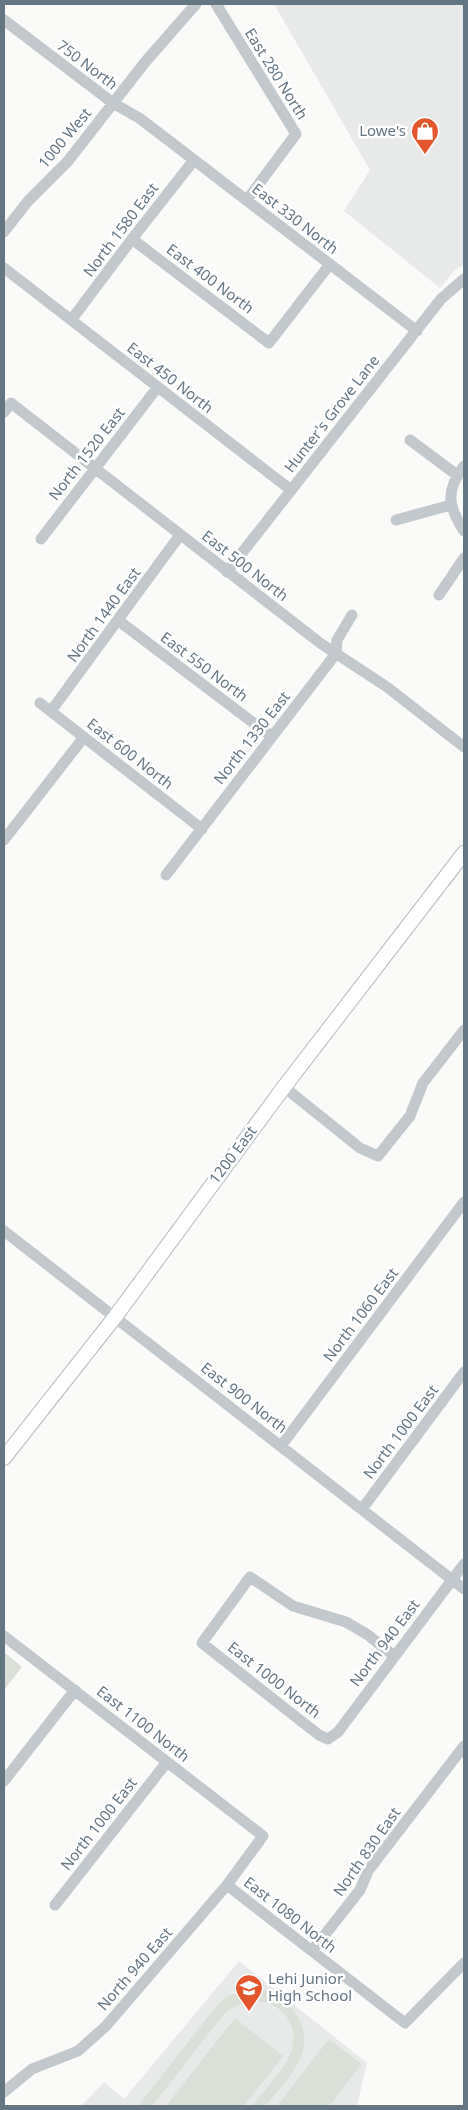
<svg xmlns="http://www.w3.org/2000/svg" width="468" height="2110" viewBox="0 0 468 2110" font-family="'Noto Sans',sans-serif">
<rect width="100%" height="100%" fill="#fafaf8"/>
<path fill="#e8e9e9" d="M 274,4 L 464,4 L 464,265 L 455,270 L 440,288 L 344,211 L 370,170 Z
M 239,1961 L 367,2063 L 357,2106 L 81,2106 L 104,2082 L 124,2099 Z"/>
<path fill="#dadfd7" d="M 4,1652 L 22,1667 L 4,1690 Z
M 256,1989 C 289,1994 314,2025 300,2059 C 292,2076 277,2092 265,2106 L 252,2106 C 264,2090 287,2068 292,2049 C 302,2008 255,1986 224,2014 L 152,2106 L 138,2106 L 218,2004 C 230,1994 240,1990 256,1989 Z
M 235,2018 L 283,2056 L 244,2106 L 166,2106 Z
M 329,2039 L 362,2064 L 329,2106 L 277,2106 Z"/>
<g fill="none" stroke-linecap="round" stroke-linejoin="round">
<g stroke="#b5babe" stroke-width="16">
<path id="major" d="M 4,1458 L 115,1317 L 284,1087 L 464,853"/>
</g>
<path stroke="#c3c8cc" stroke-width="11" d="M 216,4 L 296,134 L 247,200
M 4,20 L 113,103 L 139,118 L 155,130 L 417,331
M 4,232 L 28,201 L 68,161 L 146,61 L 196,4
M 132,239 L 269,343 L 330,264
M 4,268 L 291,490
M 72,319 L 132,239 L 194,160
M 4,412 L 11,403 L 320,643 L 387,687 L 464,747
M 410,440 L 457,475
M 464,466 C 445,491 448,506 464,531
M 396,520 L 451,505
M 41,539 L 157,388
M 227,572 L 441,299 L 464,279
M 439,595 L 464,558
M 119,621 L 272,737
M 40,703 L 202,829
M 51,711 L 180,535
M 4,840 L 84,737
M 166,875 L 328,664 L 336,653 L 337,640 L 352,615
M 284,1087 L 360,1148 L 378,1156 L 410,1116 L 423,1083 L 464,1030
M 4,1231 L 464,1589
M 281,1446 L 464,1202
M 362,1509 L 464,1372
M 4,1636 L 263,1836 L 227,1885 L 106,2026 L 78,2051 L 32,2069 L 4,2092
M 394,1656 L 368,1635 L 346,1622 L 293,1606 L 250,1577 L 202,1643 L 319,1735 L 328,1739 L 338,1732 L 464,1564
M 4,1781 L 75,1690
M 227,1885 L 405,2023 L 464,1963
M 55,1905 L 167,1762
M 312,1951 L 360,1890 L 368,1871 L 464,1746"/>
<use href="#major" stroke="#fff" stroke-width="14"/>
</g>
<defs>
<g id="shop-pin" transform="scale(1.4375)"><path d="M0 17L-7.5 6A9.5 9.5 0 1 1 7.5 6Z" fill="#e4572e" stroke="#fff"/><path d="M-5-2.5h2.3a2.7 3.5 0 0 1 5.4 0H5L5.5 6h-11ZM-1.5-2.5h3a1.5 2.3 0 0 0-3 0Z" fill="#fff"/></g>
<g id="school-pin" transform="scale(1.4375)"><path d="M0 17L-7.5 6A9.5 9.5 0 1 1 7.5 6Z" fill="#e4572e" stroke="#fff"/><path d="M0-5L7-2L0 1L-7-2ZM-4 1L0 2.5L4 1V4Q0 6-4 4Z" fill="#fff"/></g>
</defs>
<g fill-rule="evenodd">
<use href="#shop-pin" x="425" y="131"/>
<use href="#school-pin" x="249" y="1988"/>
</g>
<g text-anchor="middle" stroke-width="5" stroke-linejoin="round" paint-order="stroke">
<g font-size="15" fill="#657683" stroke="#fff">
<text transform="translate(87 65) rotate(37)" y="5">750 North</text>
<text transform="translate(276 74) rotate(58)" y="5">East 280 North</text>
<text transform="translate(65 138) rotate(-50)" y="5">1000 West</text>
<text transform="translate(295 219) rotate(38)" y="5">East 330 North</text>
<text transform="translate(121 230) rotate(-53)" y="5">North 1580 East</text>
<text transform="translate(210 279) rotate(37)" y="5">East 400 North</text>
<text transform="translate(170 378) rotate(38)" y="5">East 450 North</text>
<text transform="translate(332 414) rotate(-52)" y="5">Hunter's Grove Lane</text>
<text transform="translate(87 454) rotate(-52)" y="5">North 1520 East</text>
<text transform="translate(245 566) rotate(38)" y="5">East 500 North</text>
<text transform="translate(104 615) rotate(-54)" y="5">North 1440 East</text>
<text transform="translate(204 667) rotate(37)" y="5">East 550 North</text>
<text transform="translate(252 738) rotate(-52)" y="5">North 1330 East</text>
<text transform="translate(130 754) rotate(38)" y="5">East 600 North</text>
<text transform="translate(233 1155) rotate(-53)" y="5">1200 East</text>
<text transform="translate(361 1315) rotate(-53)" y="5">North 1060 East</text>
<text transform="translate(244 1398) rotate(38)" y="5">East 900 North</text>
<text transform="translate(401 1432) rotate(-53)" y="5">North 1000 East</text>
<text transform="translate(385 1643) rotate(-53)" y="5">North 940 East</text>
<text transform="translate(274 1680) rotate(38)" y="5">East 1000 North</text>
<text transform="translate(143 1724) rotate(38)" y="5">East 1100 North</text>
<text transform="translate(99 1824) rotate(-52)" y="5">North 1000 East</text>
<text transform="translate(367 1852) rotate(-55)" y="5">North 830 East</text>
<text transform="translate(290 1915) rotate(38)" y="5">East 1080 North</text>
<text transform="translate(135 1969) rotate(-49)" y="5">North 940 East</text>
</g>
<g font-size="15" fill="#657683" stroke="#fff" text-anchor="end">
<text x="406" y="136">Lowe's</text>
<text x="268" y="1984" text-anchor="start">Lehi Junior<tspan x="268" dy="17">High School</tspan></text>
</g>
</g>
<rect width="468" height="2110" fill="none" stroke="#657683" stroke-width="10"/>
</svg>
